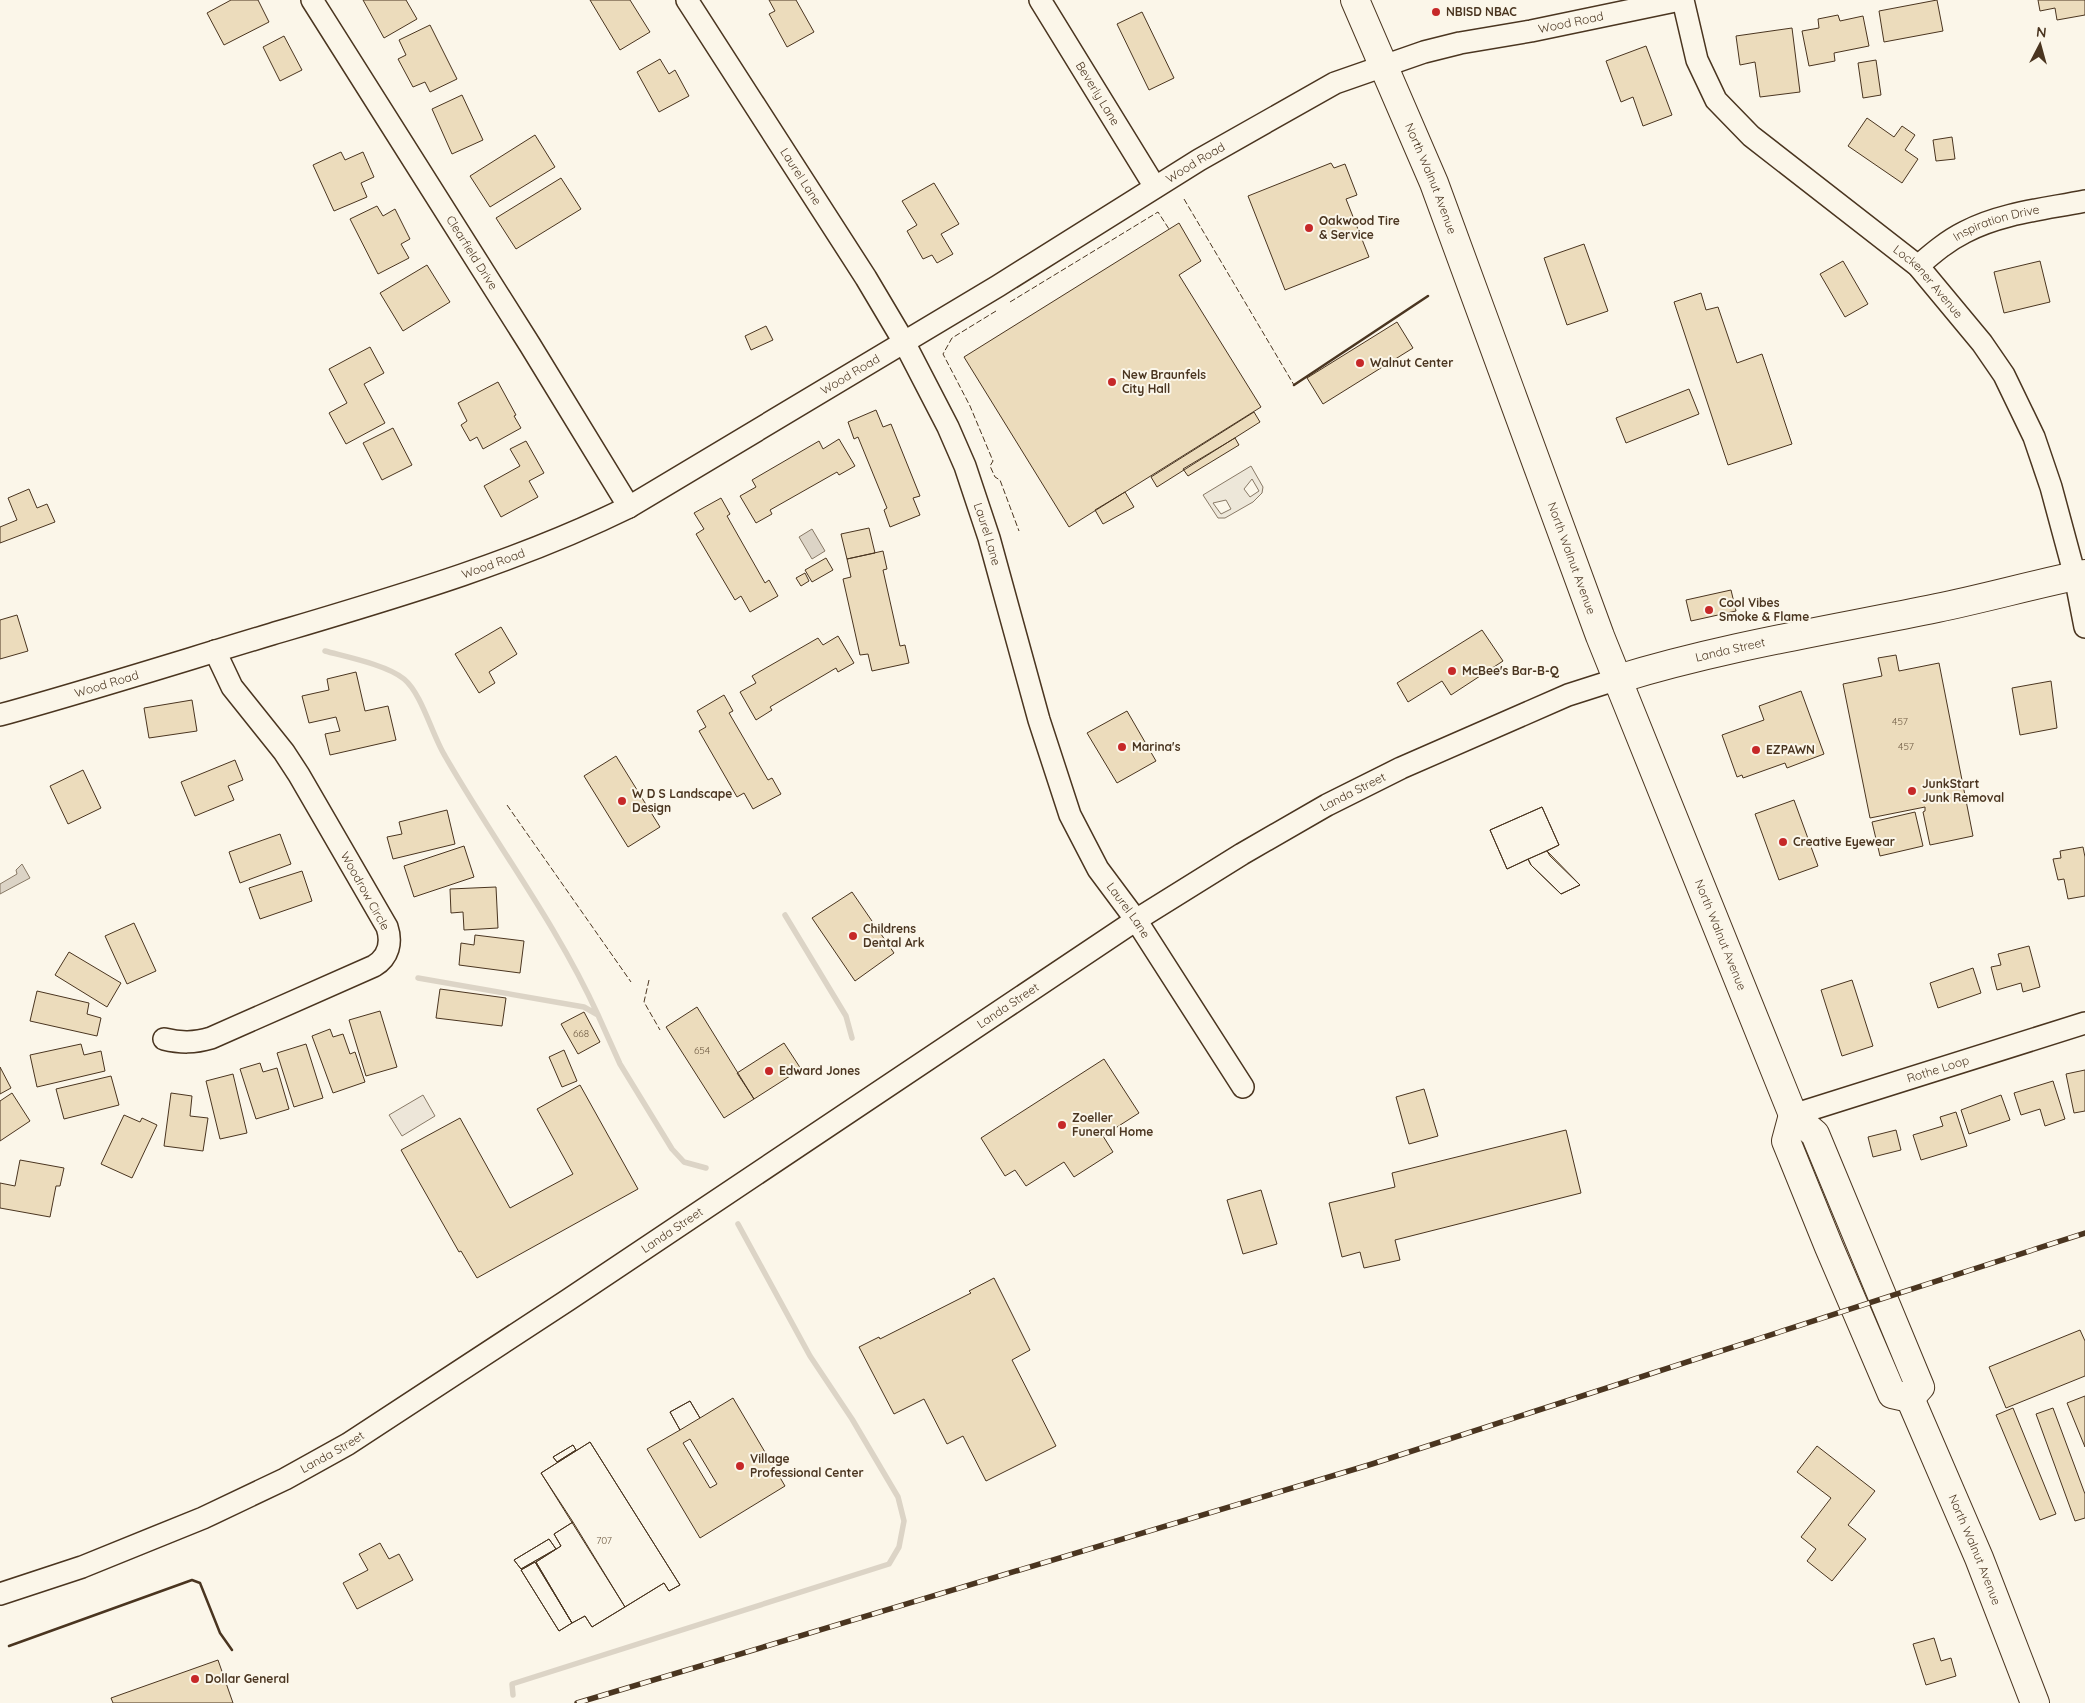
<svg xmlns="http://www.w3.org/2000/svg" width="2085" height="1703" viewBox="0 0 2085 1703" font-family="Quicksand,sans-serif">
<rect width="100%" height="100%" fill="#fbf6e9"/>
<path fill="#ede6d9" stroke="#887966" d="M 423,1095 L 435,1116 L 402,1136 L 389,1115 Z"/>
<path fill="#ede7d9" stroke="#887966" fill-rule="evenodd" d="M 1251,466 L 1263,487 L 1262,493 L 1253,502 L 1225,518 L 1218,518 L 1203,495 ZM 1252,479 L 1259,491 L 1250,497 L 1244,489 ZM 1226,500 L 1231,509 L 1221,514 L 1213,503 Z"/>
<path fill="#dcd4c6" stroke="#887966" d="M 812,529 L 825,551 L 812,559 L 799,537 Z
M 22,864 L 30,878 L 0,894 L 0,884 L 17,874 L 16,870 Z"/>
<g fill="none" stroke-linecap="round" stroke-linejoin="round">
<path stroke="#dcd4c6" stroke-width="5.5" d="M 325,651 C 347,657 387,665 404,679 C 422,694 432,735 445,756 C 495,843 556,923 598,1015
M 785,915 L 846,1016 L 852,1038
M 418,978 L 584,1007 L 598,1015 L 620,1064 L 672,1149 L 684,1162 L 706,1168
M 513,1695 L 512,1684 L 889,1564 L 899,1547 L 904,1521 L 898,1497 L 852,1419 L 810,1356 L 738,1224"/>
</g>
<path fill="#ecdcbc" stroke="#4a3520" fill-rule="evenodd" d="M 231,0 L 258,0 L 269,22 L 224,45 L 207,13 Z
M 363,0 L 406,0 L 417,19 L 384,38 Z
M 590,0 L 630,0 L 650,32 L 620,50 Z
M 769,0 L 796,0 L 814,32 L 787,47 L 769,14 L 775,11 Z
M 1937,0 L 1943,31 L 1884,42 L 1879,11 Z
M 2038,0 L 2085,0 L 2085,15 L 2057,20 L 2055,8 L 2040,11 Z
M 1142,12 L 1174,78 L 1149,90 L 1117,24 Z
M 1838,15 L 1840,21 L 1863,16 L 1869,46 L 1834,53 L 1835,61 L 1809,66 L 1802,31 L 1819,28 L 1818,19 Z
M 430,25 L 457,79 L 430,92 L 425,82 L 413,87 L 398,59 L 406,55 L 399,40 Z
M 1792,28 L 1800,92 L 1760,97 L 1755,62 L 1740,65 L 1736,36 Z
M 284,36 L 302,70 L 280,81 L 263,47 Z
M 1646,46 L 1672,115 L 1643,126 L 1633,97 L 1621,102 L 1606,61 Z
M 660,59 L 669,74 L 675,70 L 689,96 L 659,112 L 637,72 Z
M 1876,60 L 1881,95 L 1863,98 L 1858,63 Z
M 462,95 L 483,140 L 452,154 L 432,109 Z
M 1867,118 L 1894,137 L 1902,126 L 1915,135 L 1905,150 L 1918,159 L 1902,183 L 1848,146 Z
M 535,135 L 555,167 L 490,207 L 470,176 Z
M 1952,137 L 1955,159 L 1936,161 L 1933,140 Z
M 341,152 L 345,160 L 363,152 L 374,177 L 361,183 L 367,197 L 334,211 L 313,165 Z
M 1331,163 L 1334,168 L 1345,164 L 1357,195 L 1346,199 L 1369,257 L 1285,290 L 1248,196 Z
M 561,178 L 581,209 L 516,249 L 496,218 Z
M 934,183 L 959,224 L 941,234 L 953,254 L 937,263 L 932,255 L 923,259 L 907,231 L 917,225 L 902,201 Z
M 377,206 L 383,216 L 395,209 L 410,239 L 401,244 L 409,258 L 378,274 L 350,219 Z
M 1179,223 L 1201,261 L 1179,275 L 1261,407 L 1069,527 L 964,357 Z
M 1584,244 L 1608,311 L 1567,325 L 1544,258 Z
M 1843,261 L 1868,304 L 1845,317 L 1820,274 Z
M 2040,261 L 2050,302 L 2004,313 L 1994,272 Z
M 427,265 L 450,302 L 403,331 L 380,293 Z
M 1701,293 L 1706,310 L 1718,307 L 1737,363 L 1762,354 L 1792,444 L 1728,465 L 1674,302 Z
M 1397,322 L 1413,348 L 1323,404 L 1307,378 Z
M 766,326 L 773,340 L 751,350 L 745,336 Z
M 370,347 L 384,373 L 364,384 L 385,423 L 346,444 L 329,413 L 347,403 L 329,369 Z
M 498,382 L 516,415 L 514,416 L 521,428 L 483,449 L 477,437 L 470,441 L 461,425 L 467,421 L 458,403 Z
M 1689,389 L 1699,414 L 1626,443 L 1616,418 Z
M 876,410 L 883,427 L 891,424 L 920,496 L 913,498 L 920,515 L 890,527 L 884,510 L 887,508 L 858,437 L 854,439 L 848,422 Z
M 1254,412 L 1260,422 L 1157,487 L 1151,477 Z
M 393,428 L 412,465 L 382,480 L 363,443 Z
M 1235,438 L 1239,445 L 1188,476 L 1183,469 Z
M 839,439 L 855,466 L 839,475 L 837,472 L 770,510 L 772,514 L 756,523 L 740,496 L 756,487 L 752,480 L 819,441 L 823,449 Z
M 526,441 L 544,473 L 529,481 L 538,497 L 501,517 L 484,486 L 520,466 L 510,449 Z
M 29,489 L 37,508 L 47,504 L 55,522 L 0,543 L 0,527 L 17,520 L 8,498 Z
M 1125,492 L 1134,507 L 1103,524 L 1095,510 Z
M 721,498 L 730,514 L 727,516 L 765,583 L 769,580 L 778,596 L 750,612 L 741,596 L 735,600 L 696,534 L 704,529 L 694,513 Z
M 869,528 L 875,553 L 847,559 L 841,534 Z
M 883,551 L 887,569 L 883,570 L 900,646 L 905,645 L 909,663 L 872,671 L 868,654 L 860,655 L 843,579 L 851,577 L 847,559 Z
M 826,558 L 833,570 L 812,582 L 805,570 Z
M 805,573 L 809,581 L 801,586 L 796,578 Z
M 1731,590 L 1736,611 L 1691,621 L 1686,600 Z
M 17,615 L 28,651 L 0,659 L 0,620 Z
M 501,627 L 517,654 L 489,672 L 495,683 L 479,693 L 455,654 Z
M 1482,630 L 1503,661 L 1451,695 L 1442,681 L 1408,702 L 1397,683 Z
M 838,636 L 854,663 L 838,672 L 836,668 L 770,707 L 772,710 L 756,720 L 740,692 L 756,683 L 752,676 L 818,638 L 823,645 Z
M 1896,655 L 1899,671 L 1939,663 L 1973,836 L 1930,845 L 1923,812 L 1925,811 L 1925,807 L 1870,818 L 1843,684 L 1882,676 L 1878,658 Z
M 356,672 L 365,711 L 388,706 L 396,740 L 330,755 L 325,734 L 340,731 L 336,717 L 309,723 L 302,696 L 329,690 L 327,679 Z
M 2051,681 L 2057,728 L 2020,735 L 2012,688 Z
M 1801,691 L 1824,754 L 1787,768 L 1785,763 L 1743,778 L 1742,775 L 1737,777 L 1722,735 L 1764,720 L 1759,706 Z
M 724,695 L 733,711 L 729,713 L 768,780 L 772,778 L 781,794 L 753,809 L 744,793 L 737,797 L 699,731 L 706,727 L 697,711 Z
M 192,700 L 197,731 L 149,738 L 144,708 Z
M 1127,711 L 1156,761 L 1117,783 L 1087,733 Z
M 616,756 L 660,827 L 628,847 L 584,776 Z
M 235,760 L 243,780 L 228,786 L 234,800 L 195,816 L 181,782 Z
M 83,770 L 101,808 L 68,824 L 50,786 Z
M 1794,800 L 1818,866 L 1779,880 L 1755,814 Z
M 1542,807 L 1559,845 L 1547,851 L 1580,885 L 1561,894 L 1531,865 L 1528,859 L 1507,869 L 1490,830 Z
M 1542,807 L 1559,845 L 1507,869 L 1490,830 Z
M 447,810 L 455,844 L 393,859 L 387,837 L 402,834 L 399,822 Z
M 1915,812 L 1923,846 L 1880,856 L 1872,822 Z
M 280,834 L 291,864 L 240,883 L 229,852 Z
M 464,846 L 474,877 L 414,897 L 404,866 Z
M 2083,847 L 2085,857 L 2085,896 L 2068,899 L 2064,879 L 2058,880 L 2053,859 L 2061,858 L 2060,851 Z
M 1547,851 L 1550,856 L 1580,885 L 1561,894 L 1531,865 L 1528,859 Z
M 302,871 L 312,901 L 260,919 L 249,888 Z
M 496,887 L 498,928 L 464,930 L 463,912 L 451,913 L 450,889 Z
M 852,892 L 894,953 L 855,981 L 812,918 Z
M 134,923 L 156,971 L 127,984 L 105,936 Z
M 475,935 L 524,941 L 520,973 L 459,965 L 461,943 L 474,945 Z
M 2029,946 L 2040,987 L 2023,992 L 2021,983 L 1997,990 L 1991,967 L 2001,965 L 1998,954 Z
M 69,952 L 121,983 L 107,1007 L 55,975 Z
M 1973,968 L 1981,993 L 1938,1008 L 1930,983 Z
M 1852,980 L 1873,1046 L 1842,1056 L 1821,990 Z
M 440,989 L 506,998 L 502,1026 L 436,1018 Z
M 37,991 L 89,1003 L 87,1014 L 101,1018 L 97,1036 L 30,1021 Z
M 697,1007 L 754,1099 L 724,1118 L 666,1027 Z
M 380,1011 L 397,1067 L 366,1076 L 349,1020 Z
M 584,1012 L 600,1042 L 578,1054 L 561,1024 Z
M 330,1029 L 333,1037 L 343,1034 L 350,1054 L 355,1052 L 365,1082 L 333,1093 L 312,1036 Z
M 784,1043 L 801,1069 L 754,1099 L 737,1073 Z
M 81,1044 L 84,1055 L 101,1051 L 105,1071 L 37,1087 L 30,1055 Z
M 306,1044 L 323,1098 L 294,1107 L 277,1053 Z
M 564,1050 L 577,1081 L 562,1087 L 549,1057 Z
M 1104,1059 L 1139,1113 L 1103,1136 L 1113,1152 L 1074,1177 L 1064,1162 L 1026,1186 L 1015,1170 L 1005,1176 L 981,1138 Z
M 260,1063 L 263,1072 L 277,1068 L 289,1109 L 256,1119 L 240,1069 Z
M 0,1067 L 11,1088 L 0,1094 Z
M 2085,1070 L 2085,1111 L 2074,1113 L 2066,1074 Z
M 233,1074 L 247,1133 L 220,1139 L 206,1081 Z
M 111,1076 L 119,1105 L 64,1119 L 56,1089 Z
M 2053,1081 L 2065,1119 L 2045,1126 L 2040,1109 L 2021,1115 L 2014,1093 Z
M 580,1085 L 638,1189 L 477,1278 L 461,1251 L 459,1252 L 401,1150 L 460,1118 L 510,1208 L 573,1174 L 537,1109 Z
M 1424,1089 L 1438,1136 L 1409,1144 L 1396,1097 Z
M 12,1093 L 30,1121 L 0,1141 L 0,1101 Z
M 171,1093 L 192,1096 L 190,1116 L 208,1118 L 203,1151 L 164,1146 Z
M 2001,1095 L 2010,1120 L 1969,1134 L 1961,1110 Z
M 1956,1112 L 1967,1146 L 1921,1160 L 1913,1135 L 1943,1126 L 1940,1117 Z
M 124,1115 L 140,1122 L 142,1118 L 157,1125 L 132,1178 L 101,1164 Z
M 1566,1130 L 1581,1193 L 1395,1240 L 1400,1260 L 1364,1268 L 1360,1252 L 1342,1257 L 1329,1203 L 1395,1187 L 1392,1173 Z
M 1896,1130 L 1901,1150 L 1873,1157 L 1868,1137 Z
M 20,1160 L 64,1168 L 60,1186 L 56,1186 L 50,1217 L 0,1208 L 0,1183 L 15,1186 Z
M 1261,1190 L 1277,1244 L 1243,1254 L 1227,1200 Z
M 994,1278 L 1030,1350 L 1012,1360 L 1056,1446 L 986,1481 L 963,1436 L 947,1444 L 924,1399 L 894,1414 L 859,1347 L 879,1337 L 880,1339 L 971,1293 L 969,1291 Z
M 2080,1330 L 2085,1341 L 2085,1376 L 2006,1408 L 1989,1367 Z
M 2085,1396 L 2085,1447 L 2067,1403 Z
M 733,1398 L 785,1486 L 700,1538 L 647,1449 L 680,1430 L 670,1412 L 690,1401 L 700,1418 ZM 690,1439 L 717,1484 L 710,1488 L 683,1443 Z
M 690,1401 L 700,1418 L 680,1430 L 670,1412 Z
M 2013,1408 L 2056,1514 L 2040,1520 L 1996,1415 Z
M 2053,1408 L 2085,1494 L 2085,1518 L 2075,1521 L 2036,1414 Z
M 590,1442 L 680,1585 L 669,1591 L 664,1583 L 592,1627 L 585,1616 L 572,1623 L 536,1562 L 561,1546 L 554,1534 L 573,1522 L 541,1473 Z
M 590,1442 L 680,1585 L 669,1591 L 664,1583 L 625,1607 L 541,1473 Z
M 573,1445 L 576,1450 L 557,1462 L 553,1457 Z
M 573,1445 L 576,1450 L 557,1462 L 553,1457 Z
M 1817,1446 L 1875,1491 L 1848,1525 L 1866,1539 L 1832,1581 L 1807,1561 L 1816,1549 L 1801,1537 L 1831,1498 L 1797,1472 Z
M 573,1522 L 625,1607 L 592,1627 L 585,1616 L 572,1623 L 536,1562 L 561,1546 L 554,1534 Z
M 549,1539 L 556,1549 L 521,1569 L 514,1560 Z
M 549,1539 L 556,1549 L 521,1569 L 514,1560 Z
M 380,1543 L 389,1559 L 399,1554 L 413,1580 L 357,1609 L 343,1583 L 368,1570 L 359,1554 Z
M 535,1562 L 572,1623 L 559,1631 L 521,1570 Z
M 535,1562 L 572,1623 L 559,1631 L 521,1570 Z
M 1934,1638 L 1941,1661 L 1951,1658 L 1956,1676 L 1926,1685 L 1913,1644 Z
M 218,1660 L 233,1703 L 113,1703 L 111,1698 Z"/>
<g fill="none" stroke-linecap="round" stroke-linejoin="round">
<g stroke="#4a3520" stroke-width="24">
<g id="minor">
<path id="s1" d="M 312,0 L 530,345 L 629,507"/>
<path id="s2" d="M 687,0 L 866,278 L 904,342 L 948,427 L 965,466 L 989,538 L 1039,720 L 1070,815 L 1098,869 L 1136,920 L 1243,1087"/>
<path id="s3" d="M 1040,0 L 1155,187"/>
<path id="s4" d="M 1683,0 L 1697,60 L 1716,100 L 1751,136 L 1918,266 L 1982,343 L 2004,375 L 2034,437 L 2051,487 L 2075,576 L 2085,627"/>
<path id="s5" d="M 1918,266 C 1933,253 1947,241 1965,232 C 2001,213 2045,209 2085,201"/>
<path id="s6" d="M 0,715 C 91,690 182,661 272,634 C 393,598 515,563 629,507 L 998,286 L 1199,160 L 1335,83 L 1424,52 L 1460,43 L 1531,31 L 1680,0"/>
<path d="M 164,1039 C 181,1043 194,1043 211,1038 L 374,966 C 389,957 392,942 387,927 L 299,775 L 284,752 L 232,687 L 215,651"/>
<path id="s7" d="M 1793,1115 L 2085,1023"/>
<path id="s8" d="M 0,1594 L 82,1567 L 203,1518 L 285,1479 L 348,1444 L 568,1300 L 1136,920 L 1242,854 L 1327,805 L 1401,768 L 1568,695 L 1618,679"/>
</g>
</g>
<g stroke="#4a3520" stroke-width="30">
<g id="major">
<path id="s9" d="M 1355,0 L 1434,183 L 1600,636 L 1793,1115 L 1815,1134 L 1920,1387 L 1910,1398"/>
<path id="s10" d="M 1618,679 C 1722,647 1830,630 1937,608 C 1986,598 2035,584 2085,574"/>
<path d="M 1793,1115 L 1786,1141 L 1829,1247 L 1892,1394 L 1910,1398"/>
<path id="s11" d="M 1910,1398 L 1979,1558 L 2035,1703"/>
</g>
</g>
<use href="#minor" stroke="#fbf6e9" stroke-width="21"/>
<use href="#major" stroke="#fbf6e9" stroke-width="28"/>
<g stroke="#4a3520" stroke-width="5.5">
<path id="rail" d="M 577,1703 L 1372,1464 L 2085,1233"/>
</g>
<use href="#rail" stroke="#fbf6e9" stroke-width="4" stroke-dasharray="11" stroke-linecap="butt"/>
<path stroke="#4a3520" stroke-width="1" stroke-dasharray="6 2.5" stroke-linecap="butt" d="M 1184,199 L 1294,385
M 1010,302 L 1158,212 L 1169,229 L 1171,228
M 996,311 L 952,338 L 943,354 L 970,406 L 993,461 L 990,466 L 995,477 L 1000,480 L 1019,531
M 507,805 L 631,982
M 649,980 L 644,1002 L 660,1030"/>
<path stroke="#4a3520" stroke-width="2.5" d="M 1294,385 L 1428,296
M 9,1646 L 192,1580 L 200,1583 L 220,1633 L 232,1650"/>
</g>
<g fill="#c62828" stroke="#fbf6e9" stroke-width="2">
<circle cx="1436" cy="12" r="5"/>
<circle cx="1309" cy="228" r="5"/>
<circle cx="1360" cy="363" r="5"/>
<circle cx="1112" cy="382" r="5"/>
<circle cx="1709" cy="610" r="5"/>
<circle cx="1452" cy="671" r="5"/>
<circle cx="1122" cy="747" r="5"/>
<circle cx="1756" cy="750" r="5"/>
<circle cx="1912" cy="791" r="5"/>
<circle cx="622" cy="801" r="5"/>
<circle cx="1783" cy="842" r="5"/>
<circle cx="853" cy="936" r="5"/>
<circle cx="769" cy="1071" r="5"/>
<circle cx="1062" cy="1125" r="5"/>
<circle cx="740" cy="1466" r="5"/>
<circle cx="195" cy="1679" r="5"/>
</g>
<g text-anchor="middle" stroke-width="4" stroke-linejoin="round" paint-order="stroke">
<g font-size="10" fill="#725f47">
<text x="1900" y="725">457</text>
<text x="1906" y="750">457</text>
<text x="581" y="1037">668</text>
<text x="702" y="1054">654</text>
<text x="604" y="1544">707</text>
</g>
<g font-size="12" font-weight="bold" fill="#4a3520" stroke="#fbf6e9" text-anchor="start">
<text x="1446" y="16">NBISD NBAC</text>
<text x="1319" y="225">Oakwood Tire<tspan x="1319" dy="14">&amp; Service</tspan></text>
<text x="1370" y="367">Walnut Center</text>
<text x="1122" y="379">New Braunfels<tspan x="1122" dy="14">City Hall</tspan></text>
<text x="1719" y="607">Cool Vibes<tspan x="1719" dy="14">Smoke &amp; Flame</tspan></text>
<text x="1462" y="675">McBee's Bar-B-Q</text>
<text x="1132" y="751">Marina's</text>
<text x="1766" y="754">EZPAWN</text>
<text x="1922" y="788">JunkStart<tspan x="1922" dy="14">Junk Removal</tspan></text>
<text x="632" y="798">W D S Landscape<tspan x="632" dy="14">Design</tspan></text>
<text x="1793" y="846">Creative Eyewear</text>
<text x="863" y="933">Childrens<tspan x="863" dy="14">Dental Ark</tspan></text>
<text x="779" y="1075">Edward Jones</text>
<text x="1072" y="1122">Zoeller<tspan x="1072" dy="14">Funeral Home</tspan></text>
<text x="750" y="1463">Village<tspan x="750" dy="14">Professional Center</tspan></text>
<text x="205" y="1683">Dollar General</text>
</g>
<g font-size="12" fill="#4a3520" stroke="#fbf6e9">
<text dy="4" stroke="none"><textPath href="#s6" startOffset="1731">Wood Road</textPath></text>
<text dy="4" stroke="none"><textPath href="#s3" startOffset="110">Beverly Lane</textPath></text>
<text dy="4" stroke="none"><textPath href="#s6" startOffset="1326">Wood Road</textPath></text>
<text dy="4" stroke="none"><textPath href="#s2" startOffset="210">Laurel Lane</textPath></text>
<text dy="4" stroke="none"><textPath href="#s9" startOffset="194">North Walnut Avenue</textPath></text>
<text dy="4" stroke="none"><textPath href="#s5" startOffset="91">Inspiration Drive</textPath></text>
<text dy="4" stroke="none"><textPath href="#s1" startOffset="299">Clearfield Drive</textPath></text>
<text dy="4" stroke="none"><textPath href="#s4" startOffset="386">Lockener Avenue</textPath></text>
<text dy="4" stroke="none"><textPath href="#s6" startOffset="921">Wood Road</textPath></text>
<text dy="4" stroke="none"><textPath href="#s2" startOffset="615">Laurel Lane</textPath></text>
<text dy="4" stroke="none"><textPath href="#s9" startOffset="599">North Walnut Avenue</textPath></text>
<text dy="4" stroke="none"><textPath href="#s6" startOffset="516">Wood Road</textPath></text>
<text dy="4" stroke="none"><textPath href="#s10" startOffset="116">Landa Street</textPath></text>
<text dy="4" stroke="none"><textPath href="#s6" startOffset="111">Wood Road</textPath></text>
<text dy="4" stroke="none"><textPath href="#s8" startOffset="1578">Landa Street</textPath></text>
<text transform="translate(365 891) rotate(61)" y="4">Woodrow Circle</text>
<text dy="4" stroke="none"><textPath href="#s2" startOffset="1020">Laurel Lane</textPath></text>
<text dy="4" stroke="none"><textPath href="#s9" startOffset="1004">North Walnut Avenue</textPath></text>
<text dy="4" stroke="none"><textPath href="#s8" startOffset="1172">Landa Street</textPath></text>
<text dy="4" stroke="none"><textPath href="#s7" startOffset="152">Rothe Loop</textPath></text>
<text dy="4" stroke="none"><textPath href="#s8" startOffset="768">Landa Street</textPath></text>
<text dy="4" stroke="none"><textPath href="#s8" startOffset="362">Landa Street</textPath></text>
<text dy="4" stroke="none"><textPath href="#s11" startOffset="165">North Walnut Avenue</textPath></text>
</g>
</g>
<g transform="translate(2040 45) rotate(6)" stroke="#fbf6e9" stroke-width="4" paint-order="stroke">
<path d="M0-4L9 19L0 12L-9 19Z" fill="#4a3520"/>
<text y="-8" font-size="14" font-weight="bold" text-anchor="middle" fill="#4a3520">N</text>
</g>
</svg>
